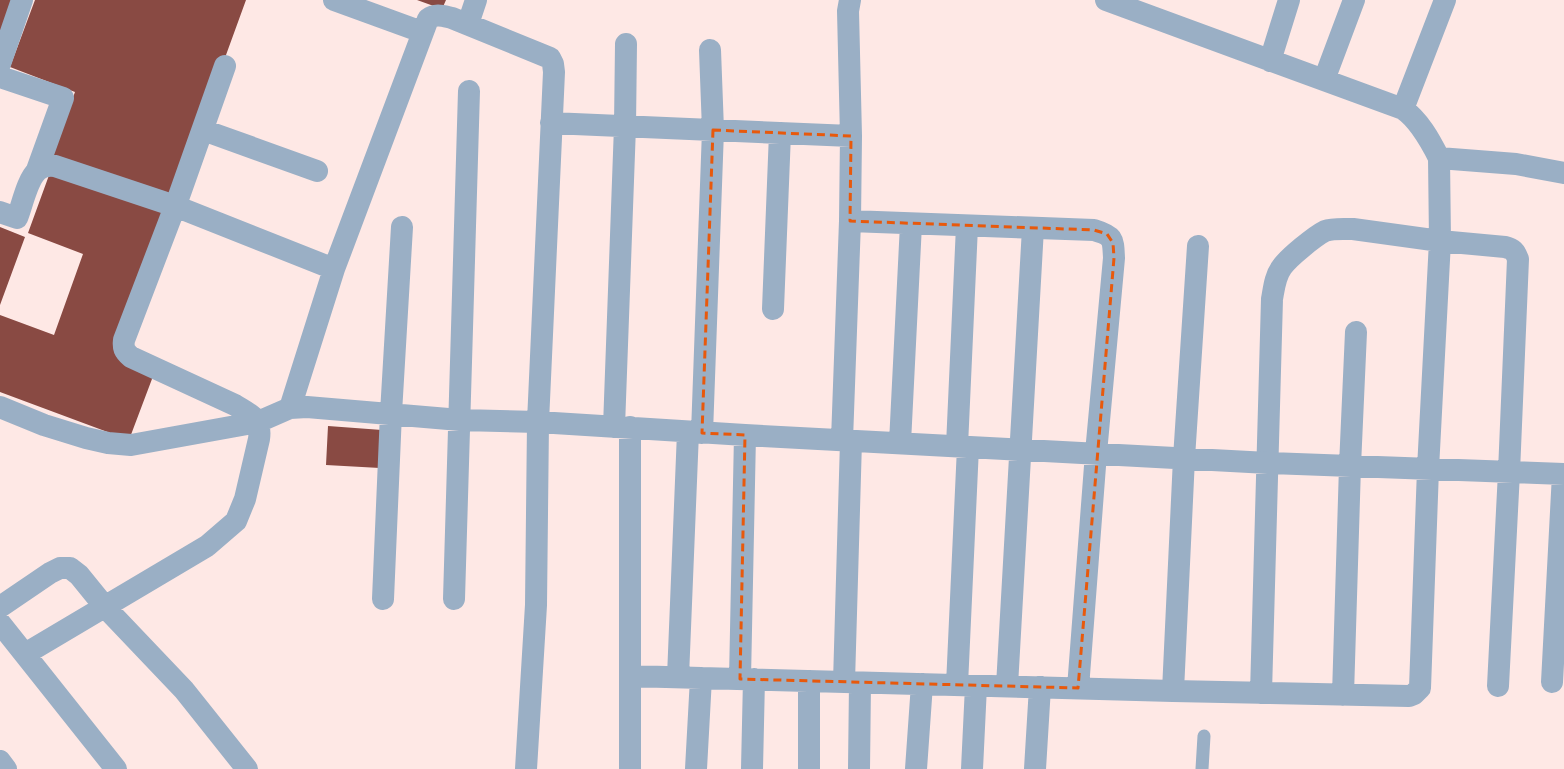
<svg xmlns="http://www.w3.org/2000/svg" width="1564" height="769" viewBox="0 0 1564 769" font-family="Figtree,sans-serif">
<rect width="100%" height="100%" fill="#fee8e5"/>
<path fill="#894a43" d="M 0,0 L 16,0 L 0,47 Z
M 35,0 L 246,0 L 174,198 L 51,157 L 75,92 L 10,67 Z
M 417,0 L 446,0 L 442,9 Z
M 52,167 L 169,210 L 116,356 L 155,371 L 129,440 L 0,392 L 0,315 L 54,335 L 83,254 L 28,233 Z
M 0,227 L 25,237 L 0,305 Z
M 328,426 L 382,430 L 380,468 L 326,465 Z"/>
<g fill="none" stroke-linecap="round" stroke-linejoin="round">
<path stroke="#9aafc5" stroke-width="13" d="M 1202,769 L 1204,736"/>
<path stroke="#9aafc5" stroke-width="22" d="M 334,0 L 422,32
M 468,24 L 476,0
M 1270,61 L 1289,0
M 0,64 L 22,0
M 0,77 L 63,98 L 37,170
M 1324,80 L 1354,0
M 1403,109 L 1445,0
M 551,123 L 851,136
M 203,130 L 317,171
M 1439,158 L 1516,164 L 1564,173
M 0,212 L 17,218 C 22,206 27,180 37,171 C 42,166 48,165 55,166 L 175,206 L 334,269
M 850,221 L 1094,230 C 1114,236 1113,239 1114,258 L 1096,453 L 1078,688
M 773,309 L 780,133
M 0,407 L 44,425 L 86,438 L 108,443 L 131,445 L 258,422 L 290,408 L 334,269 L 428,19 C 436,13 443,16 452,18 L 550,58 L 553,64 L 554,72 L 538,422 L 536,605 L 526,769
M 290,408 L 307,407 L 460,420 L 538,422 L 745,435 L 1268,463 L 1564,474
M 614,427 L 625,126 L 626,44
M 630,427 L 630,769
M 702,433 L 713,130 L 710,50
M 842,440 L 850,221 L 851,136 L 848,11 L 850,0
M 900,443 L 911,224
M 957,446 L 967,226
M 383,599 L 391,413 L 402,227
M 454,599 L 469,91
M 0,607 L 50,573 L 60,568 L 70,568 L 79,575 L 105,607 L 184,690 L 247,769
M 0,623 L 116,769
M 25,654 L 207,546 L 236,521 L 245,499 L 259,439 C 262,418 251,415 235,405 L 131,357 C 124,351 123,348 124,340 L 179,196 L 225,66
M 630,676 L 1173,691 L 1409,696 L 1414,694 L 1420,688 L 1428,469 L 1440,241 L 1439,158 C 1430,140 1419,120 1403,109 L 1106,0
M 678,677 L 688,432
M 740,679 L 745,435
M 844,682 L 851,441
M 1552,682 L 1563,474
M 957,685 L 968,447
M 1007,686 L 1033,228
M 1173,691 L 1184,458 L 1198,246
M 1261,693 L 1272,299 C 1274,288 1275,276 1282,267 C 1288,258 1315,236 1325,231 C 1333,228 1344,229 1353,229 L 1440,241 L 1505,247 C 1513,249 1515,251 1518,259 L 1509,472 L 1498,686
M 1343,695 L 1350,466 L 1356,332
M 0,761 L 6,769
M 696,769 L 701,678
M 752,769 L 754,679
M 809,769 L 809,681
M 859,769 L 860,683
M 916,769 L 922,684
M 972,769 L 976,686
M 1035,769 L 1040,687"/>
</g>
<path fill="none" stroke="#e8590c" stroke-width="3" stroke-dasharray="8 5" stroke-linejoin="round" d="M 713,130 L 851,136 L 850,221 L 1094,230 L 1107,234 L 1113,243 L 1114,258 L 1078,688 L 740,679 L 745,435 L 702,433 Z"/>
</svg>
